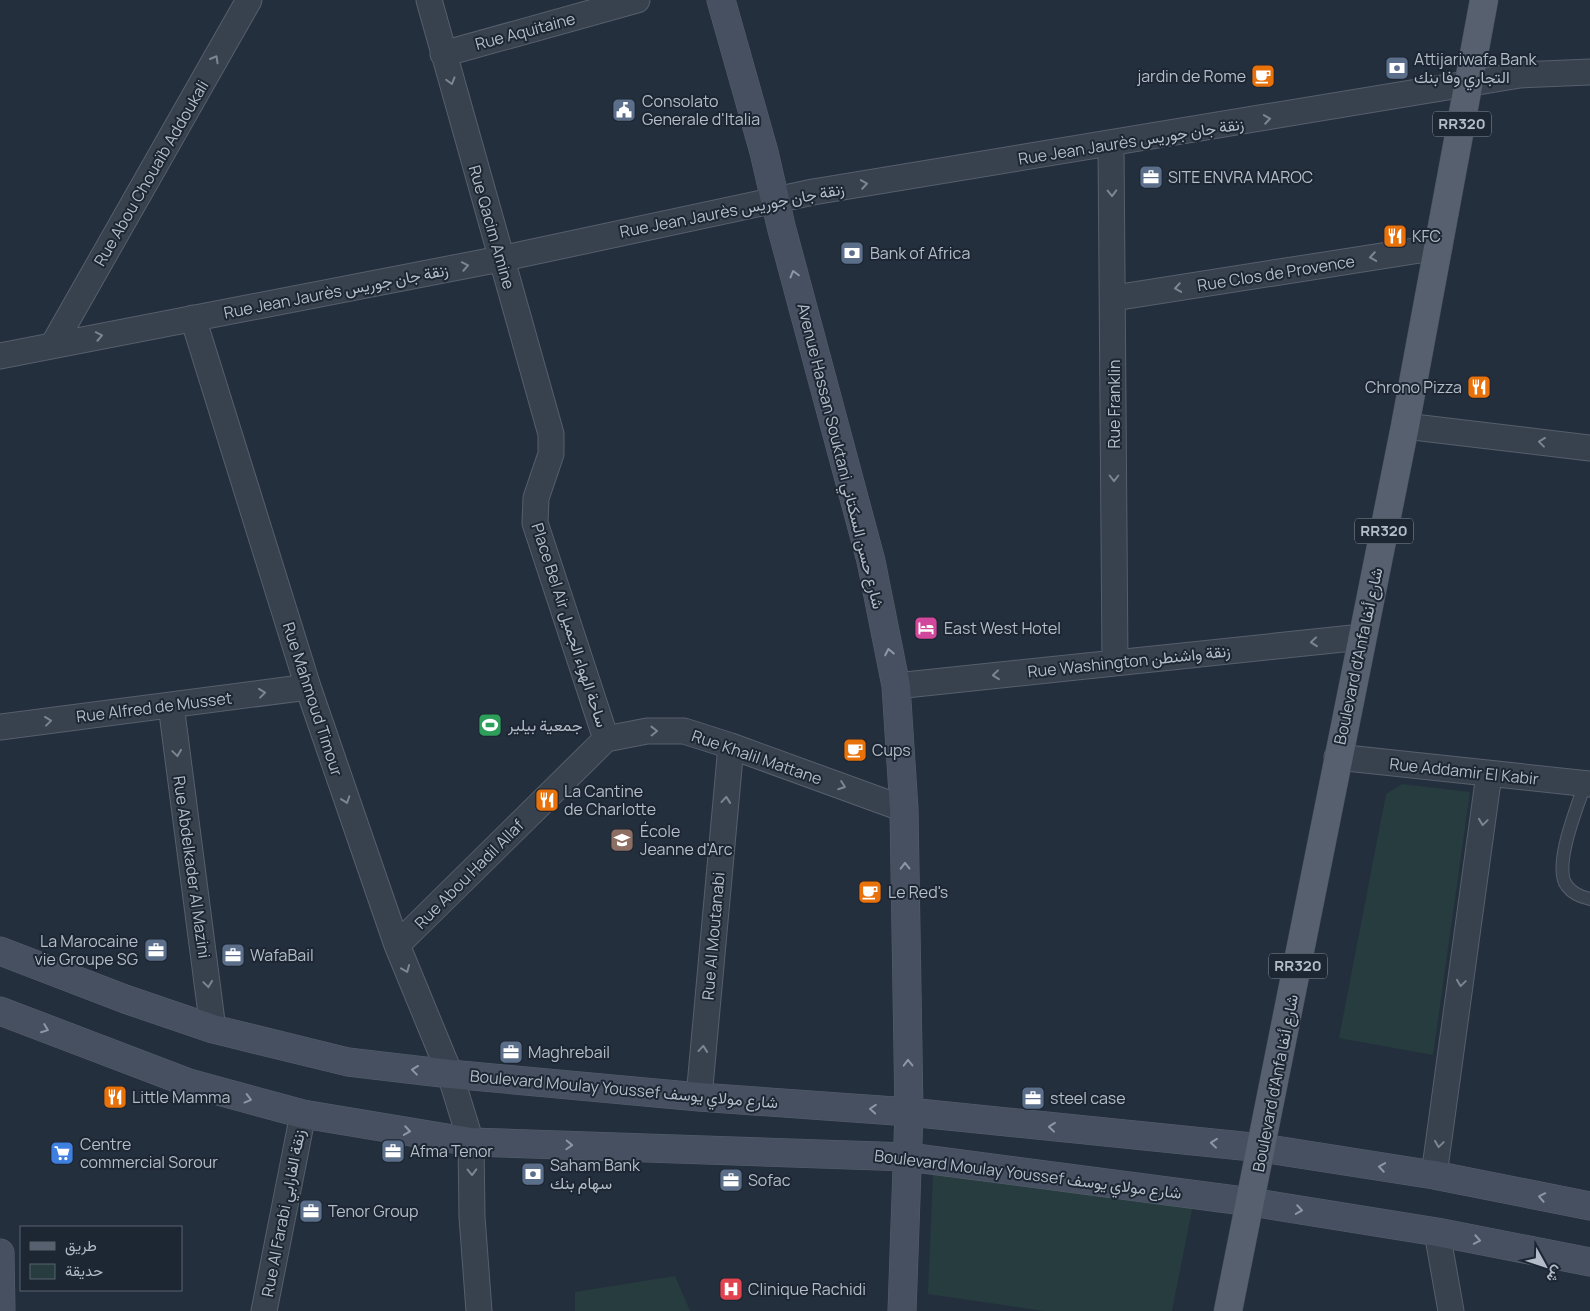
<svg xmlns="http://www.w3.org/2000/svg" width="1590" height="1311" viewBox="0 0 1590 1311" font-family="Manrope,Vazirmatn,sans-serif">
<rect width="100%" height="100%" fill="#242f3e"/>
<path fill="#263c3f" d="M 1402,784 L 1470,792 L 1433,1055 L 1339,1038 L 1386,794 Z
M 933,1173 L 1193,1205 L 1172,1311 L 1044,1311 L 928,1294 Z
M 675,1276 L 690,1311 L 575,1311 L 575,1292 Z"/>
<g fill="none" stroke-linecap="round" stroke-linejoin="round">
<g stroke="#565f6c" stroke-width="14">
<path id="lane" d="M 1585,784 C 1578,805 1552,867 1567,886 C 1573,894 1581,897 1590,899"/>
</g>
<g stroke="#565f6c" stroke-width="27">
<path id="street" d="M 429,0 L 551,434 L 551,454 L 536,498 L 535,523 L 606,739
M 443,54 L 637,0
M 1111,145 L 1115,663
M 1114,298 L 1439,247
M 193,318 L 308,687 L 397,945 L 450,1074 L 471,1142 L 472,1217 L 479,1311
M 53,345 L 249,0
M 0,356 L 500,259 L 813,192 L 1520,75 L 1590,72
M 1405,426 L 1590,448
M 896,686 L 1362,637
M 171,705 L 213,1029
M 0,727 L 308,687
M 606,739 L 647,731 L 684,731 L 731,746 L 904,809
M 1337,757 L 1590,784
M 397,945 L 606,739
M 699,1097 L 731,746
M 1434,1175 L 1489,774
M 1437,1232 L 1451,1311
M 264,1311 L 303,1114"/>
</g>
<g stroke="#565f6c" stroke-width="29">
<path id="secondary" d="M 721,0 L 764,152 L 781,226 L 871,561 L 896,686 L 904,809 L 909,1112 L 902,1311
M 0,951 L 125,999 L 213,1029 L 348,1062 L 450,1074 L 699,1097 L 909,1112 L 1262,1148 L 1434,1175 L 1590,1206
M 0,1011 L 189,1083 L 303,1114 L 471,1142 L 908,1157 L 1251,1202 L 1437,1232 L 1590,1262
M 0,1253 L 1,1311"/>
</g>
<g stroke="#414a57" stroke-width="29">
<path id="primary" d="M 1228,1311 L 1405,426 L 1484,0"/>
</g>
<use href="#lane" stroke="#38414e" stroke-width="12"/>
<use href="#street" stroke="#38414e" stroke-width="25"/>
<use href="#secondary" stroke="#465061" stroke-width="28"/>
<use href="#primary" stroke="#56606e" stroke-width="28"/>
</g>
<defs><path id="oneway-chevron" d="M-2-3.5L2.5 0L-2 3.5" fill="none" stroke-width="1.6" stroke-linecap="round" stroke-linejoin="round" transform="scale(1.25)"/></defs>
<g stroke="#7c8592">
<use href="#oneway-chevron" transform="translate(215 59) rotate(-60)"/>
<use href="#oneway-chevron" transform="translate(451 81) rotate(74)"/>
<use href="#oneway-chevron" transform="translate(1267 119) rotate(-9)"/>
<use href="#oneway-chevron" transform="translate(864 184) rotate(-9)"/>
<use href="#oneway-chevron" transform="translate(1112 193) rotate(89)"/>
<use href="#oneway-chevron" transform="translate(1373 257) rotate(171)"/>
<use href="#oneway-chevron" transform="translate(465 266) rotate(-11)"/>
<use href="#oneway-chevron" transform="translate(1178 288) rotate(171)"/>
<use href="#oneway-chevron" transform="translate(99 336) rotate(-11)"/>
<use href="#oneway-chevron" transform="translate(1542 442) rotate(-173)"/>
<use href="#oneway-chevron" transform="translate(1114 478) rotate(90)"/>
<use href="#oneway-chevron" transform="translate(1314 642) rotate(174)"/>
<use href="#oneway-chevron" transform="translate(996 675) rotate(174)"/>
<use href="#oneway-chevron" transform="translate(262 693) rotate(-7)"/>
<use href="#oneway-chevron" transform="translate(48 721) rotate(-7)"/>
<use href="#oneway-chevron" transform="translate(654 731) rotate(-1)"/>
<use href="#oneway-chevron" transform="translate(177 753) rotate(82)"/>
<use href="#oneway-chevron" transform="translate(842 786) rotate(20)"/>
<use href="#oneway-chevron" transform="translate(346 800) rotate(71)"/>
<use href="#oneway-chevron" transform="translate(726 800) rotate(-85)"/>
<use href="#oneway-chevron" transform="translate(1483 822) rotate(98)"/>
<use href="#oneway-chevron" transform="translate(406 969) rotate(68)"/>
<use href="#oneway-chevron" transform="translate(1461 983) rotate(98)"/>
<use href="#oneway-chevron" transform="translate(208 984) rotate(82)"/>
<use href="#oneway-chevron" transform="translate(703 1049) rotate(-85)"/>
<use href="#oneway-chevron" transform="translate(1439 1144) rotate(98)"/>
<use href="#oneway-chevron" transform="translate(472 1172) rotate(89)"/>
</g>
<g stroke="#8e96a5">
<use href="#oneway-chevron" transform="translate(794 274) rotate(-105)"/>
<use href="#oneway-chevron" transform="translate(889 652) rotate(-101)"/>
<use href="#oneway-chevron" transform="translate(905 866) rotate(-91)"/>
<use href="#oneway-chevron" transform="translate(45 1029) rotate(21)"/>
<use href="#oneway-chevron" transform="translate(908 1063) rotate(-91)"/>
<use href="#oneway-chevron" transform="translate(415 1070) rotate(-173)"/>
<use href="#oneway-chevron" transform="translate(248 1099) rotate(15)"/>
<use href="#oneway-chevron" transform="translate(873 1109) rotate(-176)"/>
<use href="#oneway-chevron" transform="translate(1052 1127) rotate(-174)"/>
<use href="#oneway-chevron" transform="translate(407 1131) rotate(9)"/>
<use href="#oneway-chevron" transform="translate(1214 1143) rotate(-174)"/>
<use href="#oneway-chevron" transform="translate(569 1145) rotate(2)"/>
<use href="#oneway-chevron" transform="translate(1382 1167) rotate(-171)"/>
<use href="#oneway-chevron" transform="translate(1542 1197) rotate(-169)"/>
<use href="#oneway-chevron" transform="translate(1299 1210) rotate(9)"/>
<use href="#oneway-chevron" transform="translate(1477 1240) rotate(11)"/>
</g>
<defs>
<g id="bank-square" transform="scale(1.25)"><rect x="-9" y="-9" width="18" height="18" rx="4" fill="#5c6f8a" stroke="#1d2633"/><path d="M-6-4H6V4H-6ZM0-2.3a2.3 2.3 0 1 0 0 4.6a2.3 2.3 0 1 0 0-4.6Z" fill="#fff"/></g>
<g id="cafe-square" transform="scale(1.25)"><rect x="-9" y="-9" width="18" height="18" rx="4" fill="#e8710a" stroke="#1d2633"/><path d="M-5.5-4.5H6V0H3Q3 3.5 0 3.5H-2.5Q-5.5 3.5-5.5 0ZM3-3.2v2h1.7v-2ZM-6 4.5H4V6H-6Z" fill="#fff"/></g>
<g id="civic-square" transform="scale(1.25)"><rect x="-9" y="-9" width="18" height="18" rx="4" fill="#5c6f8a" stroke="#1d2633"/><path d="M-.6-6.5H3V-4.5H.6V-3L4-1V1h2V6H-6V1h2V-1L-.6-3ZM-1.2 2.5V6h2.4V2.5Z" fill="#fff"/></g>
<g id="office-square" transform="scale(1.25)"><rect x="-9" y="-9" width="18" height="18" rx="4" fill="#5c6f8a" stroke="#1d2633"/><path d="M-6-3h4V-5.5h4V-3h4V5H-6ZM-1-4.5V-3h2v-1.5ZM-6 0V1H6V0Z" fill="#fff"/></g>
<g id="restaurant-square" transform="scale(1.25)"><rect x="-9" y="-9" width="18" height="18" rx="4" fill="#e8710a" stroke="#1d2633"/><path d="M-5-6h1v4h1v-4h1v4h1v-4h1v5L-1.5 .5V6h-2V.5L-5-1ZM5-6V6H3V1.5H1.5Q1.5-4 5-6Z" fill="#fff"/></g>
<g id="hotel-square" transform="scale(1.25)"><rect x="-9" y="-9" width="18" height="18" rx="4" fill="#d1479c" stroke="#1d2633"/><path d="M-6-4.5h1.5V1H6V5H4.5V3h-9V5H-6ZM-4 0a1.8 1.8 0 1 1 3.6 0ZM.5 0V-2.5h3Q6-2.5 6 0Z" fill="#fff"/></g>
<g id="stadium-square" transform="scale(1.25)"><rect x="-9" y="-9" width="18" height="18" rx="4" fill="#2e9e5b" stroke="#1d2633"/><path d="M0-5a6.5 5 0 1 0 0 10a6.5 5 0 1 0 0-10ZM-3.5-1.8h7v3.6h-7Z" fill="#fff"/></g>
<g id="school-square" transform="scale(1.25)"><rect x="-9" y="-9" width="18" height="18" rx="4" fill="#8d6e63" stroke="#1d2633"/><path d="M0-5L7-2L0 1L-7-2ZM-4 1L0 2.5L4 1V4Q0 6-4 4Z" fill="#fff"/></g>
<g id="supermarket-square" transform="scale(1.25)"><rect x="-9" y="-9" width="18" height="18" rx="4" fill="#3f7fe0" stroke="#1d2633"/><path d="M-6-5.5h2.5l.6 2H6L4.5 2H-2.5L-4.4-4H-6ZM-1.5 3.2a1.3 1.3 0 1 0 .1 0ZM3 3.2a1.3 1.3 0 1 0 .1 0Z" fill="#fff"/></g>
<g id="hospital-square" transform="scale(1.25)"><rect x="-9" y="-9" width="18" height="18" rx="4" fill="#e0444e" stroke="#1d2633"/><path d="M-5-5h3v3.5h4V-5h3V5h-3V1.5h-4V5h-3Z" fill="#fff"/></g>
</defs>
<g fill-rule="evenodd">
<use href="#bank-square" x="1397" y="68"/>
<use href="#cafe-square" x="1263" y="76"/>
<use href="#civic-square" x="624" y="110"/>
<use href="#office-square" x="1151" y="177"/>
<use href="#restaurant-square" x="1395" y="236"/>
<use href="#bank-square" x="852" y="253"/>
<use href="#restaurant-square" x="1479" y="387"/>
<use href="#hotel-square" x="926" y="628"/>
<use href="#stadium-square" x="490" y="725"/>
<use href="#cafe-square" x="855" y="750"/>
<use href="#restaurant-square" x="547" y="800"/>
<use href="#school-square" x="622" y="840"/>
<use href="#cafe-square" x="870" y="892"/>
<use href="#office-square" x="156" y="950"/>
<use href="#office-square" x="233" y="955"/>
<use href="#office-square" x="511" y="1052"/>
<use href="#restaurant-square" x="115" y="1097"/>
<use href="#office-square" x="1033" y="1098"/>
<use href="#office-square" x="393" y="1151"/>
<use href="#supermarket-square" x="62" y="1153"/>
<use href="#bank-square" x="533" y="1174"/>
<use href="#office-square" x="731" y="1180"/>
<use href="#office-square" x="311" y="1211"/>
<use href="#hospital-square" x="731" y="1289"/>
</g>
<g text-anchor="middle" stroke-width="4" stroke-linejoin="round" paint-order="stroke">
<g fill="#1d2633" stroke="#878f9c" stroke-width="1">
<rect x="1433" y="111.5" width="58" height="25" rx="4"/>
<rect x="1355" y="518.5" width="58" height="25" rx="4"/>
<rect x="1269" y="953.5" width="58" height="25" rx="4"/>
</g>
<g font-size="15" font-weight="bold" fill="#b4bcc9">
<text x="1462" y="129">RR320</text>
<text x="1384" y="536">RR320</text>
<text x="1298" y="971">RR320</text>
</g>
<g font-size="16" fill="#b4bcc9" stroke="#1d2633">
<text transform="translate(525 31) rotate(-15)" y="6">Rue Aquitaine</text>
<text transform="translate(1131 141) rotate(-9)" y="6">Rue Jean Jaurès زنقة جان جوريس</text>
<text transform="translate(151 173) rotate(-60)" y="6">Rue Abou Chouaïb Addoukali</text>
<text transform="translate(732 210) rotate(-11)" y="6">Rue Jean Jaurès زنقة جان جوريس</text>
<text transform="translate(492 227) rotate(74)" y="6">Rue Qacim Amine</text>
<text transform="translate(1276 273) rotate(-9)" y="6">Rue Clos de Provence</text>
<text transform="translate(336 291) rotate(-11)" y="6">Rue Jean Jaurès زنقة جان جوريس</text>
<text transform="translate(1114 404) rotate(-90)" y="6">Rue Franklin</text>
<text transform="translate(841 456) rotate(76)" y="6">Avenue Hassan Souktani شارع حسن السكتاني</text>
<text transform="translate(570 625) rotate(72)" y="6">Place Bel Air ساحة الهواء الجميل</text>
<text transform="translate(1358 656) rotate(-78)" y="6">Boulevard d'Anfa شارع أنفا</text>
<text transform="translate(1129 661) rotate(-6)" y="6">Rue Washington زنقة واشنطن</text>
<text transform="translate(313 699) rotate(72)" y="6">Rue Mahmoud Timour</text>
<text transform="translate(154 707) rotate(-7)" y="6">Rue Alfred de Musset</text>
<text transform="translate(757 757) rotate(19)" y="6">Rue Khalil Mattane</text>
<text transform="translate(1464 771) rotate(6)" y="6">Rue Addamir El Kabir</text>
<text transform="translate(192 867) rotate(82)" y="6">Rue Abdelkader Al Mazini</text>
<text transform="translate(469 874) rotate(-45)" y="6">Rue Abou Hadil Allaf</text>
<text transform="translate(713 936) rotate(-85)" y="6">Rue Al Moutanabi</text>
<text transform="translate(1275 1083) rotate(-79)" y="6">Boulevard d'Anfa شارع أنفا</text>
<text transform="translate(624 1089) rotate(5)" y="6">Boulevard Moulay Youssef شارع مولاي يوسف</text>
<text transform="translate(1028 1174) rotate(7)" y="6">Boulevard Moulay Youssef شارع مولاي يوسف</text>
<text transform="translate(283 1213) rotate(-79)" y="6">Rue Al Farabi زنقة الفارابي</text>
</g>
<g font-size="16" fill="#b4bcc9" stroke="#1d2633" text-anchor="start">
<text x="1414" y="65">Attijariwafa Bank<tspan x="1414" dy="18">التجاري وفا بنك</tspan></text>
<text x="1246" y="82" text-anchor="end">jardin de Rome</text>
<text x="642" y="107">Consolato<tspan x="642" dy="18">Generale d'Italia</tspan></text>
<text x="1168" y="183">SITE ENVRA MAROC</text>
<text x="1412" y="242">KFC</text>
<text x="870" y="259">Bank of Africa</text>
<text x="1462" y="393" text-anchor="end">Chrono Pizza</text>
<text x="944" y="634">East West Hotel</text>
<text x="508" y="731">جمعية بيلير</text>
<text x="872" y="756">Cups</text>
<text x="564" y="797">La Cantine<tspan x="564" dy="18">de Charlotte</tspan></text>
<text x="640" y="837">École<tspan x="640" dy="18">Jeanne d'Arc</tspan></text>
<text x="888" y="898">Le Red's</text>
<text x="138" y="947" text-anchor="end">La Marocaine<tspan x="138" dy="18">vie Groupe SG</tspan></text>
<text x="250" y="961">WafaBail</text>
<text x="528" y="1058">Maghrebail</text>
<text x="132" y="1103">Little Mamma</text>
<text x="1050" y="1104">steel case</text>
<text x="80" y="1150">Centre<tspan x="80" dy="18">commercial Sorour</tspan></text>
<text x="410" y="1157">Afma Tenor</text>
<text x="550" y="1171">Saham Bank<tspan x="550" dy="18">سهام بنك</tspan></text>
<text x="748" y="1186">Sofac</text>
<text x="328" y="1217">Tenor Group</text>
<text x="748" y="1295">Clinique Rachidi</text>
</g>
</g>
<rect x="20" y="1226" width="162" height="65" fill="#1d2633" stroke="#59626f"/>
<rect x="30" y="1242" width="25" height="8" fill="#56606e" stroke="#59626f"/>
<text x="65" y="1251" font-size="15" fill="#b4bcc9">طريق</text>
<rect x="30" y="1264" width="25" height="15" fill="#263c3f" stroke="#59626f"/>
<text x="65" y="1276" font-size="15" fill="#b4bcc9">حديقة</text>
<g transform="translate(1545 1266) rotate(130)" stroke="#1d2633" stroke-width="4" paint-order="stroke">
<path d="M0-4L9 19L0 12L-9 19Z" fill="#b4bcc9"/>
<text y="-8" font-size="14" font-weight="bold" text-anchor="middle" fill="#b4bcc9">ش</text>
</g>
</svg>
